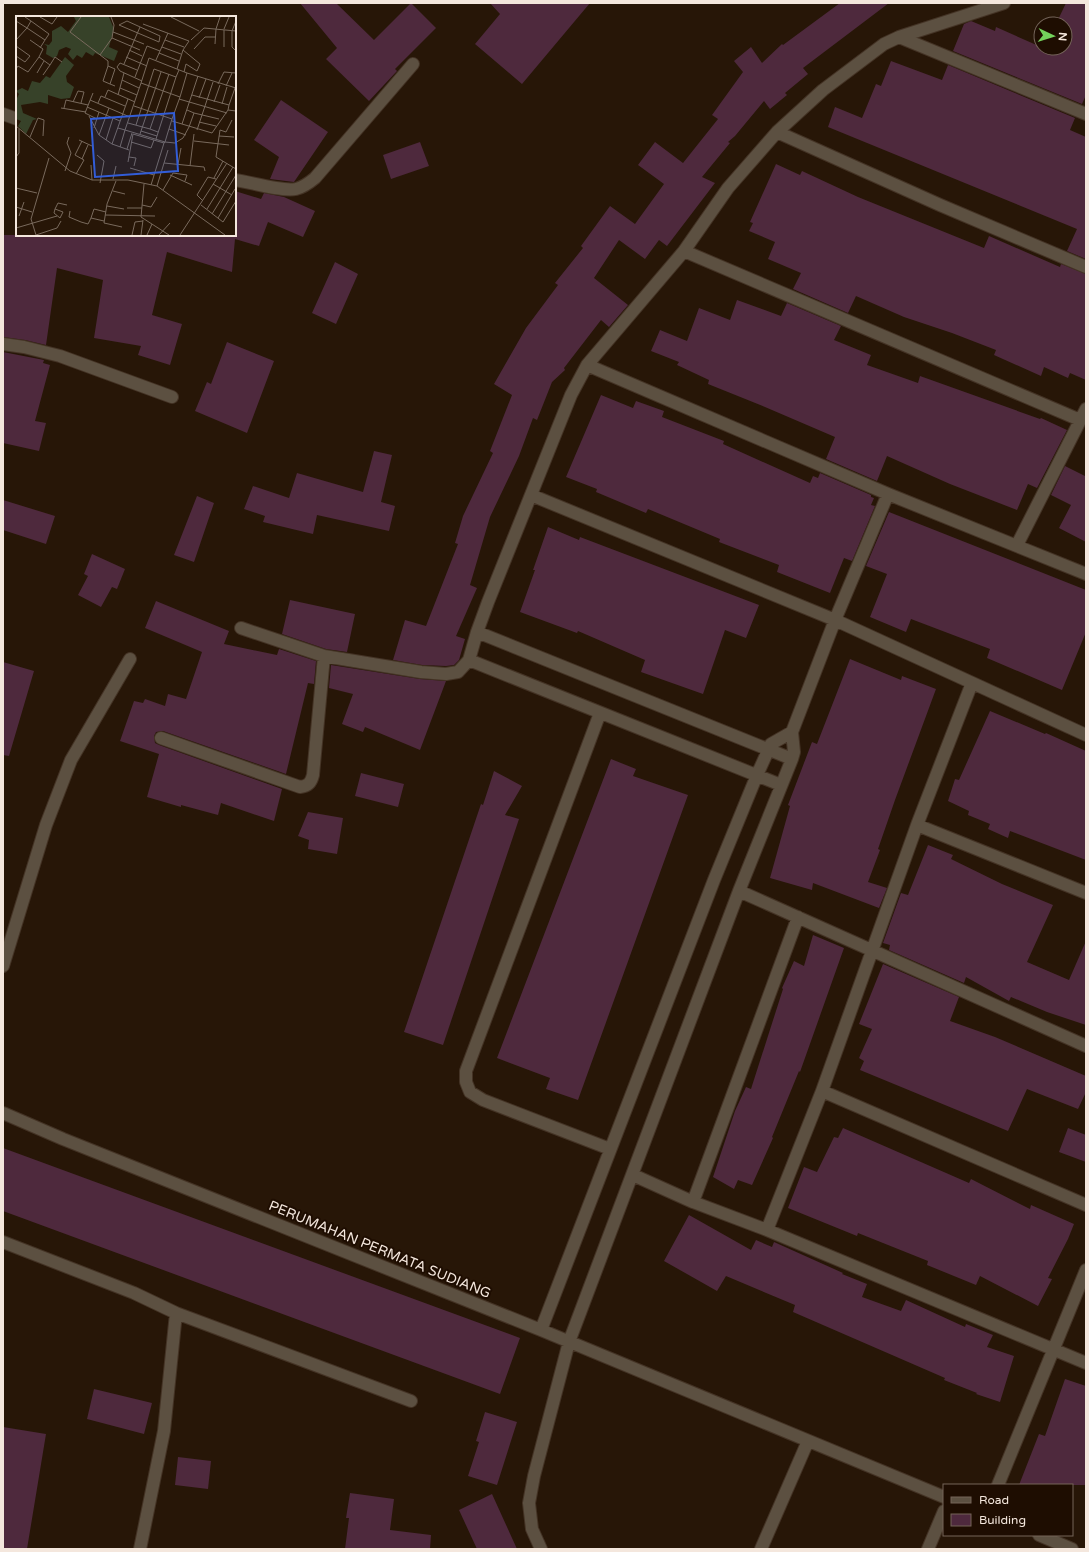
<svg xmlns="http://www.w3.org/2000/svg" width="1089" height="1552" viewBox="0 0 1089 1552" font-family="'Varela Round',sans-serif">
<rect width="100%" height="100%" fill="#271607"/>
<path fill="#4e293d" d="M 300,3 L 336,3 L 374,40 L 411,3 L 436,28 L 395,69 L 397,71 L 369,101 L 326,59 L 337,48 Z
M 490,3 L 590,3 L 522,84 L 475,44 L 500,14 Z
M 840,3 L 889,3 L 803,68 L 808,74 L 785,93 L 787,95 L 770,109 L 764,101 L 735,136 L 728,142 L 730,143 L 702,177 L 715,183 L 667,246 L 659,240 L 645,259 L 619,240 L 594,278 L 628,305 L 609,327 L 601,320 L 564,368 L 565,370 L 552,382 L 537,420 L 533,418 L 519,456 L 490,517 L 470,585 L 477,588 L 456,636 L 465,639 L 459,660 L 454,665 L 446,666 L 422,665 L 393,660 L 405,620 L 426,626 L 458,544 L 455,543 L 463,516 L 493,453 L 490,451 L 512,395 L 494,384 L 526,328 L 558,285 L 555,283 L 583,248 L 581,246 L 610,206 L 635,224 L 664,184 L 638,165 L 655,142 L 683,163 L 718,119 L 712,115 L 743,72 L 734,61 L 751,47 L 762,63 L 782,44 L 783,45 Z
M 1066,3 L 1086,3 L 1086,95 L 1082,104 L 953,51 L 964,24 L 971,21 L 995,31 L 996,27 L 1041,47 L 1041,48 L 1065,48 L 1065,24 L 1056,24 Z
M 891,61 L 942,80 L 948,65 L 1075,118 L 1070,130 L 1086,137 L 1086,259 L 1067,251 L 1077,229 L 828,127 L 835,107 L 862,118 L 876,84 L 881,86 Z
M 281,100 L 328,132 L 294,182 L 270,179 L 279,157 L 254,140 Z
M 420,142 L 429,166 L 391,179 L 383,155 Z
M 776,164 L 800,175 L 802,171 L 858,197 L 984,248 L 989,236 L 1060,267 L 1061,264 L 1086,274 L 1086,380 L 1070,373 L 1068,378 L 1044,367 L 1041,376 L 994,355 L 996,350 L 952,333 L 904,317 L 856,296 L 848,313 L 793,289 L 801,273 L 768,259 L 775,242 L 749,231 L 753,223 L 750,222 Z
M 235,191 L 261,199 L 264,193 L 284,197 L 315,211 L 303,237 L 268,222 L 259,246 L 235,239 L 232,272 L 167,252 L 152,315 L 182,324 L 170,365 L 138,355 L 141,346 L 94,338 L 103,280 L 57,268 L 46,345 L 25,340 L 3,337 L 3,235 L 235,235 Z
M 335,262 L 358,274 L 336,324 L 312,313 Z
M 737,300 L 781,316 L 787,303 L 841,326 L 834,340 L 871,355 L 867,365 L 918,383 L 920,376 L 1040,419 L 1041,418 L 1067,430 L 1037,488 L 1028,484 L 1017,510 L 950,484 L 887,456 L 877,481 L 826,459 L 835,437 L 765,407 L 708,384 L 709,380 L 677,365 L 679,362 L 651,351 L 660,330 L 687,341 L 699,308 L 730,320 Z
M 227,342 L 274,361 L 247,433 L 195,411 L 207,382 L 211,384 Z
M 3,352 L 44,360 L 43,363 L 50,365 L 35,421 L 46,423 L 39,451 L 3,443 Z
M 601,395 L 633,408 L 636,401 L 664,411 L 662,417 L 724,441 L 723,444 L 810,483 L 813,476 L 818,478 L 820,473 L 871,495 L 871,497 L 874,498 L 871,505 L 875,506 L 852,561 L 844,558 L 830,593 L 777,572 L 779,565 L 719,542 L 720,539 L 648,509 L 646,513 L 596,492 L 597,489 L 566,477 Z
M 374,451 L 392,455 L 381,502 L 395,506 L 389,531 L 317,515 L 313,534 L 263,522 L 265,516 L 244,509 L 253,486 L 289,498 L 297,473 L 363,492 Z
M 1065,466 L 1085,476 L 1086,474 L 1086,542 L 1059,528 L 1071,505 L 1051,495 Z
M 197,496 L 214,503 L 194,562 L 174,555 Z
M 3,500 L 55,516 L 46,544 L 3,530 Z
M 889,512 L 1086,590 L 1086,632 L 1062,690 L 987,658 L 990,649 L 911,619 L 906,632 L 870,617 L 887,574 L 866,566 Z
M 548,527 L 579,540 L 580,537 L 759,605 L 746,638 L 725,630 L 703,694 L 641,672 L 645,660 L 578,631 L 577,633 L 520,612 L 535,570 L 533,570 Z
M 92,554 L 125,569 L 117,589 L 112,587 L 101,607 L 78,595 L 88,576 L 84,574 Z
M 290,600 L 355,614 L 347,652 L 326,649 L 282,634 Z
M 156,601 L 229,631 L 224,644 L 277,655 L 279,649 L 316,661 L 314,684 L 308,683 L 286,774 L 163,731 L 156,732 L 154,736 L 155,743 L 159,745 L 282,789 L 274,821 L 221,803 L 218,815 L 181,805 L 181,807 L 147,797 L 159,754 L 120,741 L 134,701 L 143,703 L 145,699 L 165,706 L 168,694 L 186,699 L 202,652 L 145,628 Z
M 850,659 L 901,680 L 902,676 L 936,689 L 895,800 L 878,849 L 880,850 L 868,882 L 887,888 L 879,908 L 813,883 L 812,890 L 770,878 L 790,806 L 788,805 L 812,742 L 817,744 Z
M 3,662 L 34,671 L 9,756 L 3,755 Z
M 331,665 L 420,679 L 446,681 L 420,750 L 365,727 L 363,732 L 342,724 L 353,694 L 329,688 Z
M 990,711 L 1045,734 L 1046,733 L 1086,751 L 1086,860 L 1010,831 L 1008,838 L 988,829 L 990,824 L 968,815 L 969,811 L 948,801 L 955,779 L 959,780 Z
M 611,759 L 636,769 L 633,776 L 688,795 L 578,1100 L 546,1089 L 550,1078 L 497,1058 Z
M 494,771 L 522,786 L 505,815 L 519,819 L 443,1045 L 404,1032 L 481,804 L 483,805 Z
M 361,773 L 404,784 L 398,807 L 355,796 Z
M 308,812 L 343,818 L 337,854 L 308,849 L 309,840 L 298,836 Z
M 928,845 L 953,855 L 951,859 L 1002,884 L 1053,905 L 1027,962 L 1069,980 L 1086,941 L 1086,1025 L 1047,1012 L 1011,997 L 1009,1001 L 966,977 L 964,983 L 889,950 L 890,945 L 883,943 L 901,893 L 908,895 Z
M 813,935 L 844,948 L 800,1072 L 799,1071 L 772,1137 L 773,1138 L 752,1185 L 738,1180 L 734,1189 L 713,1177 L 735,1111 L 746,1087 L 751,1089 L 783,989 L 782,988 L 794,961 L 804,966 Z
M 883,964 L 959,997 L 950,1021 L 995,1037 L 1086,1076 L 1086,1092 L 1078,1109 L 1027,1089 L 1008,1131 L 860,1070 L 864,1061 L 859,1058 L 872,1029 L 859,1024 Z
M 843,1128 L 969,1183 L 971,1179 L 1030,1209 L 1031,1205 L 1074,1224 L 1068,1239 L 1048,1278 L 1052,1279 L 1038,1306 L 980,1276 L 976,1285 L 927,1265 L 928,1261 L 858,1233 L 857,1236 L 788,1208 L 804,1167 L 817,1172 L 834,1137 L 838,1138 Z
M 1068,1128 L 1086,1135 L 1086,1162 L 1059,1152 Z
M 3,1148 L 520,1338 L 500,1394 L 3,1211 Z
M 689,1215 L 751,1250 L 756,1240 L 772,1247 L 774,1242 L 843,1273 L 842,1274 L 867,1284 L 862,1297 L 901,1311 L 906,1300 L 965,1327 L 966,1324 L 993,1335 L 987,1347 L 1014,1356 L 1000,1402 L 976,1394 L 977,1393 L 944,1380 L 945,1378 L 793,1312 L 795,1305 L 726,1276 L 717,1291 L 664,1261 Z
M 1065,1379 L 1086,1386 L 1086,1485 L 1019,1485 L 1039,1434 L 1045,1436 Z
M 94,1389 L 152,1403 L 144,1434 L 87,1419 Z
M 485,1412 L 517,1422 L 497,1485 L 468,1476 L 479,1442 L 476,1441 Z
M 3,1427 L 46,1434 L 27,1549 L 3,1549 Z
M 178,1457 L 211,1461 L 208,1489 L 175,1485 Z
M 350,1493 L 394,1499 L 390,1530 L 431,1535 L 430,1549 L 345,1549 L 349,1518 L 346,1518 Z
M 492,1494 L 517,1549 L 477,1549 L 459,1510 Z"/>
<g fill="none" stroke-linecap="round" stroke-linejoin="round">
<g stroke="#443325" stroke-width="14">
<path id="minor" d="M 899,37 L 1086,114
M 3,114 L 17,119
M 777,132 L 940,205 L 1086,267
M 235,180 C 250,182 283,192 296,189 C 304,187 309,183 315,178 L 413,64
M 684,251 L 1080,420
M 3,344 L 24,347 L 60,356 L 172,397
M 587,365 L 888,494 L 1086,574
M 531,495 L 835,620 L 888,494
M 1017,545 L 1086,409
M 241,628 L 324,656 L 421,672 L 446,674 L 458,672 L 469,660 L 477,632 L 488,602 L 571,395 L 587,365 L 684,251 L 728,188 L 777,132 L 823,90 L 884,44 L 899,37 L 1004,3
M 477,632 L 792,759
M 469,660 L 781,785
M 600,713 L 466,1071 L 466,1082 L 470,1092 L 483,1100 L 610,1149
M 161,738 L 300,787 C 308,786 311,783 313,775 L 324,656
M 917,825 L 1086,893
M 739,891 L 1086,1046
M 3,966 L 46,825 L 71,760 L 130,659
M 822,1091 L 917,825 L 972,683
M 3,1113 L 63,1139 L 541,1330 L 944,1497
M 633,1175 L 693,1202 L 767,1230 L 1086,1363
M 693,1202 L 798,917
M 767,1230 L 822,1091 L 1086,1205
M 3,1242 L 134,1293 L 176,1313 L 411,1401
M 541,1330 L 714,880 L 757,775 L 771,744 L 792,732
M 998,1485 L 1086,1270
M 1039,1535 L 1072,1549
M 140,1549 L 164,1431 L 176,1313
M 541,1549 L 532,1529 L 529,1503 L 534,1476 L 569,1342 L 739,891 L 792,759 L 794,752 L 792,732 L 835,620 L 1086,735
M 761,1549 L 808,1441
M 928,1549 L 944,1511"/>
</g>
<use href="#minor" stroke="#5c5041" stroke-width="12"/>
</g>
<g text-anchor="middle" stroke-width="4" stroke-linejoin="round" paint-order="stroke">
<g font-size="14" fill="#f4e7dd" stroke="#1e0d01">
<text transform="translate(380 1249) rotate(22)" y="5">PERUMAHAN PERMATA SUDIANG</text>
</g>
</g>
<g transform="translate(16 16)">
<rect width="220" height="220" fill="#271607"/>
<path d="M 58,1 L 93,1 L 98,13 L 93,31 L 102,35 L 98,45 L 79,37 L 77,40 L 70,36 L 66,42 L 61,39 L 57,44 L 52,38 L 55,33 L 50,31 L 43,34 L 41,40 L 37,42 L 30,38 L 31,30 L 28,28 L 33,29 L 36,25 L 36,15 L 45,10 L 52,16 L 60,5 ZM 49,41 L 58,49 L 50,60 L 51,66 L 58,71 L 54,82 L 45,83 L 32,79 L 32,88 L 24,86 L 5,89 L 7,97 L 21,103 L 17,104 L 10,118 L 2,110 L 5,105 L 0,103 L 0,84 L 3,78 L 0,75 L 6,72 L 12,75 L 16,65 L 24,67 L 30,60 L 34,62 Z" fill="#374229"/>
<path fill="none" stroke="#796a5d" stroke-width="1" d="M 9,1 L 15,5 L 11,12 L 29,24 L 24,32M 24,1 L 36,8 L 41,1M 65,1 L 54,16 L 92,45 L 92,50 L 99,53 L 94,68 L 99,70M 155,1 L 183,15M 0,5 L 11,12 L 0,24M 15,5 L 33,18 L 29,24M 111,5 L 144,20 L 143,26 L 103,9 ZM 220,5 L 216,15 L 216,31 L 220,35M 127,8 L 173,25 L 167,34M 208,13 L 213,1M 208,14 L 208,31M 97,16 L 128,28M 96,22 L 124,34M 14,24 L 27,33 L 23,41M 149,24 L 168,31M 175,24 L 188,12 L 220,15M 199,28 L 200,13 L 204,1M 0,30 L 14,40 L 9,46 L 0,40M 146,31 L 165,38M 178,33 L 189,21 L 200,21M 113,34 L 126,40M 143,37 L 163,45M 84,39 L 96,22 L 98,9 L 95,1M 110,41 L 131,50M 140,44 L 152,17M 108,48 L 124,11M 34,49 L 39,41 L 46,46M 92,50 L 87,65 L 94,68M 0,53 L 2,50 L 12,56 L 23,41 L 34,49 L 27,59M 161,53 L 167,34 L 184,48 L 181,55M 121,54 L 104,47 L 101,51 L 104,55 L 126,65M 168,56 L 170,48 L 181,55M 21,57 L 28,45M 119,61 L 131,30 L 144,35M 106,64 L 123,72M 125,67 L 133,42 L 171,57M 202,68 L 208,56 L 220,57M 210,70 L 216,57M 104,72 L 121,79M 77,77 L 69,97 L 81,103M 102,79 L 108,57M 176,79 L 213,89 L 212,94M 89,81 L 92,74 L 119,86M 164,81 L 171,57 L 220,72M 183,82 L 190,63M 163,83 L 211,97M 74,84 L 114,101M 57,86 L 62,75 L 68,76 L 65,87M 198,86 L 204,69M 82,87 L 85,80 L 109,90M 206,88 L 211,71M 213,89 L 219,72M 118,90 L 156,103M 71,91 L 104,105M 45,92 L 70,96M 48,92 L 50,84 L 72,89M 178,97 L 203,103M 73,100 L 83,119 L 96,128 L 113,134M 216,104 L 210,116 L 204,114 L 200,141 L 220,153M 156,105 L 196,117 L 212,94 L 220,95M 183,106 L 200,110M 112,107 L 134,113M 166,108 L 182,60M 120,109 L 138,53 L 160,61 L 163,54M 0,110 L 54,155 L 76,164 L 112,164 L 141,170 L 209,219M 78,112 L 83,96M 102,112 L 109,114 L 104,131M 153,113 L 170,119M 181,114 L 197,66M 125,115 L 141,120M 142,116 L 134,113 L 153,58M 117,118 L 148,127M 124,118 L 145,56M 83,119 L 93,92M 203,120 L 218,121M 14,121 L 22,102 L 28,104 L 27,120M 140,123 L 160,61M 63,124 L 76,130M 90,124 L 97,102M 178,125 L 213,129M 115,126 L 135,132 L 138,124M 96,128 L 112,83M 111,133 L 116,117M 81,139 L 88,145 L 84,167M 0,141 L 3,137 L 3,113M 113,141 L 120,142 L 118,150M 33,142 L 15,203 L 20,219 L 41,212 L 45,205M 66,143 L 72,129M 112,146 L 117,118M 148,147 L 188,151 L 189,155M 162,148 L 165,132M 75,149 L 76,164M 174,150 L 178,118M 114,152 L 138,159M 49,155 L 55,137 L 51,127 L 53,121M 60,158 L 68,144 L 59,139 L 66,125M 154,159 L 176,169M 198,162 L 207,145M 97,163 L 100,150M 100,165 L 91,188 L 88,207 L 106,211M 128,168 L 125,201 L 153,219M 197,168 L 216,179M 135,169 L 148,127 L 149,126 L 152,116 L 156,103 L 164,81 L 125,67 L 109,114 L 149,126 L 159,127 L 167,122 L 173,111 L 178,97 L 171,94M 141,170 L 152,134M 0,172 L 21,177M 147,174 L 157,157 L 171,159 L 169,165M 97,175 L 109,178M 187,185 L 181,179 L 192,161 L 200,163M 126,189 L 135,191 L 141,181M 185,189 L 207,206 L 220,185M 91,190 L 108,193M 0,191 L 16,196M 111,192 L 126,192M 39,193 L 47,196 L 44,202 L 38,197 ZM 39,193 L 42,187 L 51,189M 191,193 L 217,151M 54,195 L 53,201 L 65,206 L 72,208 L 75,202 L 88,205M 196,198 L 220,159M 89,199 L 139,200M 3,200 L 8,186M 75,202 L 78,193 L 90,196M 202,202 L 219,173M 0,212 L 41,200M 116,219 L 119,206 L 127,205M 125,219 L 127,204M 131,219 L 136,208M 143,219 L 154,207M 164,219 L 211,147"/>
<path fill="#325dd8" fill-opacity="0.15" stroke="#325dd8" stroke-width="2" d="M 158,97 L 162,155 L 79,161 L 75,103 Z"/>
<rect width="220" height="220" fill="none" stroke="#f4e7dd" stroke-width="2"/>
</g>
<rect width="1089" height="1552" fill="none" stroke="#f4e7dd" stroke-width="8"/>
<rect x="943" y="1484" width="130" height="52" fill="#1e0d01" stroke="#746459"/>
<rect x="951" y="1497" width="20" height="6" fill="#5c5041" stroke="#746459"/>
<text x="979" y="1504" font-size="12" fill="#f4e7dd">Road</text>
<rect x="951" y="1514" width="20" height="12" fill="#4e293d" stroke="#746459"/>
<text x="979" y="1524" font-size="12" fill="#f4e7dd">Building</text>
<g transform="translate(1053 36) rotate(94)"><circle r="19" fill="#1e0d01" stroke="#746459"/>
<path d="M0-3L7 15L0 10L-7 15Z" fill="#74d25c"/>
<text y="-6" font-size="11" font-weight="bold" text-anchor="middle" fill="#f4e7dd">N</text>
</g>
</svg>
